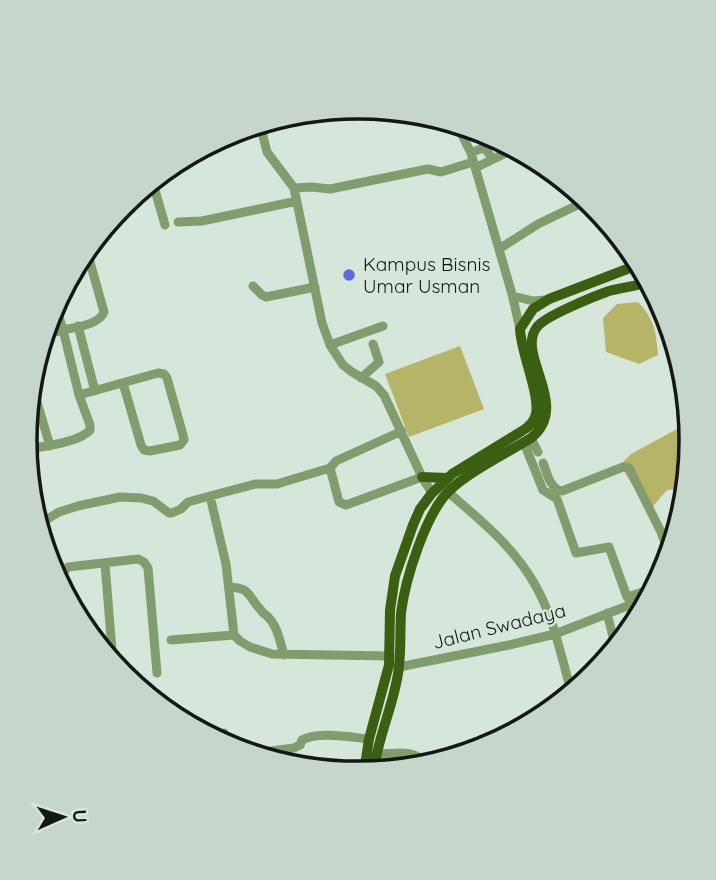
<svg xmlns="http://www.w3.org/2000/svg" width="716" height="880" viewBox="0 0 716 880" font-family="Quicksand,sans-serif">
<rect width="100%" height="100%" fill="#d6e6db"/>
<path fill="#b6b567" d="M 638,302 C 655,320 656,332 658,355 L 639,364 L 606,352 L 603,318 L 617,304 Z
M 460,346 L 484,409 L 409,437 L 385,374 Z
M 677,429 L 688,460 L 680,496 L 676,489 L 667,490 L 649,511 L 620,465 L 631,454 Z"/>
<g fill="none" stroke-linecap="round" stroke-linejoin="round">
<path stroke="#829d6d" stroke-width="9" d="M 348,108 L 371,109
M 263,125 L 263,136 L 267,152 L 294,188 L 322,323 L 330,345 L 343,365 L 352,372 L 376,386 L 384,395 L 422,477 L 432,493
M 458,127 L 471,153 L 512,294 L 520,329
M 226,138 L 263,129
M 471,153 L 480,149 L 485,149 L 493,159
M 475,168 L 512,150
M 153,183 L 165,225
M 294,188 L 312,187 L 330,189 L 428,169 L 441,172 L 473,162
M 178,222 L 202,221 L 297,201
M 499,249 L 538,224 L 588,200
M 253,286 L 262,295 L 266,297 L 315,287
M 513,296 L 533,301 L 545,300
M 55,304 L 63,330 C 76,327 99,325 104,312 L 88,255
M 78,326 L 95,391
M 330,345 L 383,326
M 361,378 L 379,362 L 373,344
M 34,392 L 50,446
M 79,395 L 158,373 L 164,374 L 167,378 L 183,435 L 184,440 L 180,445 L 150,451 L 144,450 L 141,445 L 123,383
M 531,438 L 538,452
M 524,443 L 543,490 L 557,499 L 576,553 L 609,547 L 627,597 L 652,589
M 26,449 C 43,447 80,442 90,430 L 90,425 L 79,395 L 63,330 L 45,335
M 543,463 C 547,473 550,489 562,491 L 623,467 L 629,468 L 661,532 L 669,554
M 330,468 L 336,461 L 402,431
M 448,492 C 479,519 513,546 534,583 C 553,615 561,655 571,691
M 210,496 L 226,564 L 234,635 L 240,641 L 250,647 L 272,654 L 390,656
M 41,523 L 59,512 L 78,506 L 120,497 L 141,498 L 153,501 L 169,513 L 172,513 L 181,509 L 188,502 L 210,496 L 255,484 L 277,484 L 330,468 L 339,502 L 346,505 L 422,477
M 105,564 L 113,662
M 63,587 L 62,574 L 68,567 L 138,559 L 144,562 L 148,568 L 157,673
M 229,587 C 251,588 247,595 260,609 C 266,617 261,610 268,617 C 278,627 280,642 284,655
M 607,613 L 615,645
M 171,640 L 234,635
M 399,667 L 509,645 L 555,634 L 645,599
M 224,733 L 225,744
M 256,753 L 294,748 L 300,745 L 302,740 C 318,731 350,737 369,739
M 377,754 C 391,755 412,748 423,761"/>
<path stroke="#3b5f10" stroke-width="10" d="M 422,477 L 447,478
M 374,770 C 378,735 396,700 399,666 C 401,648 400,630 401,613 C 405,580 426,512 450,490 C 470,471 507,453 531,438 C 572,405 515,355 537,327 C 545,316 595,296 609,291 C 622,288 634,286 646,283
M 364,772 L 369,739 L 389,665 L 390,610 L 395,576 L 413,525 L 420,509 L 432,493 L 452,474 L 522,431 C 529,427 534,422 536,414 C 540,394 521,353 520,329 L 533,309 L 549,299 L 635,266"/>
</g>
<circle fill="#5b6ae1" stroke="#d6e6db" stroke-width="2.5" cx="349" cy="275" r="7"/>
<g text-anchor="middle" stroke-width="5" stroke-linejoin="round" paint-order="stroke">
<g font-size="19" fill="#121814" stroke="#d6e6db" text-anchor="start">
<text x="363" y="271">Kampus Bisnis<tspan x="363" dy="22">Umar Usman</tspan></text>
</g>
<g font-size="19" fill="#121814" stroke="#d6e6db">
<text transform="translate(499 626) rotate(-14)" y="7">Jalan Swadaya</text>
</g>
</g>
<path d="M0 0H716V880H0ZM37 440a321 321 0 1 1 642 0a321 321 0 1 1-642 0Z" fill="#c6d6cb" fill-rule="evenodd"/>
<path fill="none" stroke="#121814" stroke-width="3.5" d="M37 440a321 321 0 1 1 642 0a321 321 0 1 1-642 0Z"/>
<g transform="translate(63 817) rotate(87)" stroke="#d6e6db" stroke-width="5" paint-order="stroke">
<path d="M0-5L12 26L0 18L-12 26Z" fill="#121814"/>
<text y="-10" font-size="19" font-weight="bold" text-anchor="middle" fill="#121814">U</text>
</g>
</svg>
